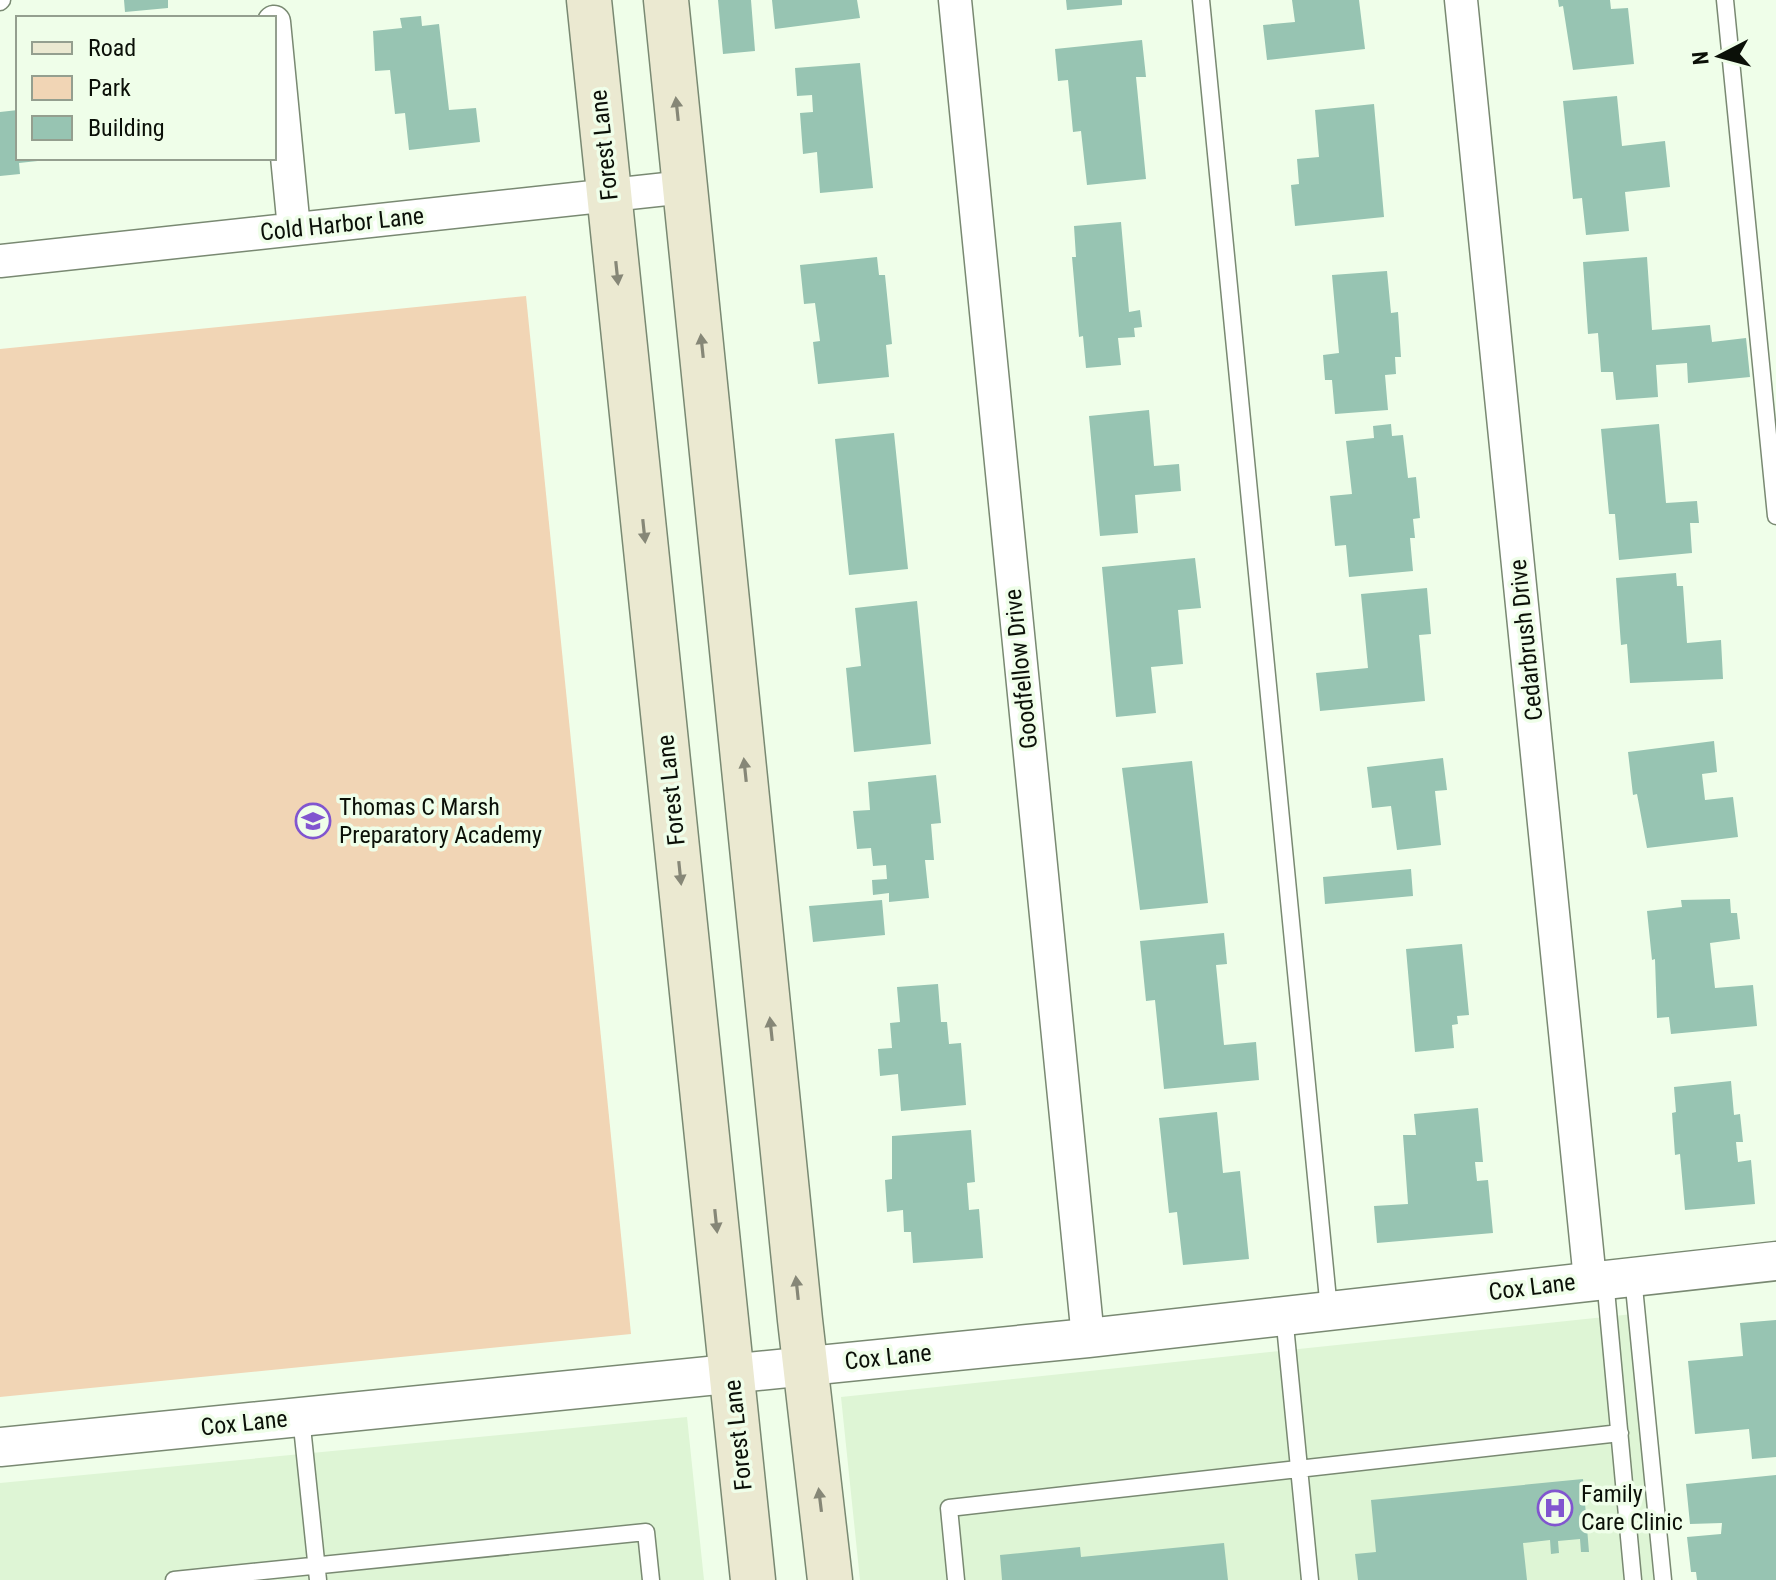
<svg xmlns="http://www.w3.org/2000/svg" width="1776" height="1580" viewBox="0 0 1776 1580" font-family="'Roboto Condensed',sans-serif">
<rect width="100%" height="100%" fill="#effee9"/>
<path fill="#def5d5" d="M 1633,1314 L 1659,1580 L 860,1580 L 841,1397 Z
M 687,1417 L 704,1580 L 0,1580 L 0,1483 Z"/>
<path fill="#f1d5b5" d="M 526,296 L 631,1334 L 0,1397 L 0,349 Z"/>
<path fill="#97c4b2" d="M 124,0 L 168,0 L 168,8 L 125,12 Z
M 718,0 L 751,0 L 755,51 L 723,54 Z
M 772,0 L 857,0 L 860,18 L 775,29 Z
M 1066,0 L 1122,0 L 1122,5 L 1067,10 Z
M 1292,0 L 1359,0 L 1365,49 L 1267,60 L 1263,25 L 1295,22 Z
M 1558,0 L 1610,0 L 1611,9 L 1628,8 L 1634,64 L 1573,70 L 1563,6 L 1559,7 Z
M 421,16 L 422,26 L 439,24 L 449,110 L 476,108 L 480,142 L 409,150 L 405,113 L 395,114 L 390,70 L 375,71 L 373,31 L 402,28 L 400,18 Z
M 1142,40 L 1146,77 L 1136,77 L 1146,179 L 1087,185 L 1081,131 L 1073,132 L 1068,80 L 1058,81 L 1055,49 Z
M 860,63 L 873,188 L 820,193 L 817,152 L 803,154 L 800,113 L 813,112 L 812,95 L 797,96 L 795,68 Z
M 1617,96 L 1622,146 L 1665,141 L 1670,187 L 1625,192 L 1629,231 L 1586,235 L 1582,198 L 1573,199 L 1563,101 Z
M 1374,104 L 1384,217 L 1295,226 L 1291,185 L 1299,184 L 1297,159 L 1319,157 L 1315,110 Z
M 18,110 L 18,158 L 46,158 L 47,160 L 19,163 L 20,174 L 0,176 L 0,112 Z
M 1121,222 L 1129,312 L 1140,310 L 1142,327 L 1134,328 L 1135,337 L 1118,338 L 1121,365 L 1086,368 L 1083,336 L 1079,337 L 1072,257 L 1076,257 L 1074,226 Z
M 877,257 L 879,275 L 885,275 L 892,344 L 886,345 L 889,377 L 818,384 L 813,342 L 820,341 L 815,303 L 804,304 L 800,265 Z
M 1647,257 L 1652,330 L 1710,325 L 1712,342 L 1746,338 L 1750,377 L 1688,383 L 1687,363 L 1656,365 L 1658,397 L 1616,400 L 1613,372 L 1601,372 L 1598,333 L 1588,334 L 1583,262 Z
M 1387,271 L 1391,313 L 1398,312 L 1401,357 L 1395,357 L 1396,374 L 1385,375 L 1388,410 L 1335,414 L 1332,380 L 1325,380 L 1323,355 L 1339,353 L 1332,275 Z
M 1149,410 L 1154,466 L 1179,464 L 1181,491 L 1135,495 L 1138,533 L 1100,536 L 1089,416 Z
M 1391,424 L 1392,436 L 1403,435 L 1408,478 L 1416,477 L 1420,518 L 1413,519 L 1415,538 L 1410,538 L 1413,571 L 1349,577 L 1346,545 L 1335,546 L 1330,496 L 1352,494 L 1346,441 L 1374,438 L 1373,426 Z
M 1659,424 L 1666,503 L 1697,501 L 1699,523 L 1690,523 L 1692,553 L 1619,560 L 1615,514 L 1609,514 L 1601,429 Z
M 894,433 L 908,569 L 849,575 L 835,439 Z
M 1195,558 L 1201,608 L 1178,610 L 1183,664 L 1151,667 L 1156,713 L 1116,717 L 1102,567 Z
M 1676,573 L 1677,586 L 1683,586 L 1687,643 L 1721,640 L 1723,679 L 1630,683 L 1627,644 L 1621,645 L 1616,578 Z
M 1427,588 L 1431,634 L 1419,635 L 1425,701 L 1320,711 L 1316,673 L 1368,668 L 1361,594 Z
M 917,601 L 931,744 L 854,752 L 846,668 L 861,666 L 855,608 Z
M 1714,741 L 1717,772 L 1702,774 L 1705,800 L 1733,797 L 1738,837 L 1647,848 L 1637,794 L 1633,795 L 1628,752 Z
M 1443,758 L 1447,790 L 1435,791 L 1441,845 L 1397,850 L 1391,806 L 1372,808 L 1367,767 Z
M 1192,761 L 1208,903 L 1140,910 L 1122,768 Z
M 936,775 L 941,823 L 931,824 L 934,860 L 925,860 L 929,898 L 889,902 L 889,893 L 873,895 L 872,880 L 887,879 L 886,865 L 873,866 L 871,848 L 857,849 L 853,811 L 870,810 L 868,782 Z
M 1411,869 L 1413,896 L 1325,904 L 1323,877 Z
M 1730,899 L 1731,913 L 1737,913 L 1740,939 L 1710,943 L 1715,988 L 1753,985 L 1757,1026 L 1671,1034 L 1669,1017 L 1657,1018 L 1655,959 L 1652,960 L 1647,911 L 1682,907 L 1681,900 Z
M 882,900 L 885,935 L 813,942 L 809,906 Z
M 1224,933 L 1227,964 L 1216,965 L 1224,1045 L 1256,1042 L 1259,1080 L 1164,1089 L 1155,1000 L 1146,1001 L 1140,941 Z
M 1462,944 L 1469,1015 L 1457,1016 L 1458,1024 L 1452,1025 L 1454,1048 L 1415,1052 L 1406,949 Z
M 938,984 L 941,1022 L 947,1022 L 949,1044 L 961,1043 L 966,1105 L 901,1111 L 898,1074 L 880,1076 L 878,1049 L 892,1048 L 890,1023 L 900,1022 L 897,987 Z
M 1731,1081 L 1734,1115 L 1740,1114 L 1743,1142 L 1736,1142 L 1738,1162 L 1751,1160 L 1755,1204 L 1685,1210 L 1680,1154 L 1675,1155 L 1672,1113 L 1676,1112 L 1674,1087 Z
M 1478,1108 L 1483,1162 L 1475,1162 L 1477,1181 L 1488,1180 L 1493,1233 L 1377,1243 L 1374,1206 L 1408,1204 L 1403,1135 L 1416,1135 L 1414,1114 Z
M 1217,1112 L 1223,1173 L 1240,1171 L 1249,1259 L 1183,1265 L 1177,1212 L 1169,1213 L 1159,1118 Z
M 971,1130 L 975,1182 L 967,1183 L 969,1210 L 979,1209 L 983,1258 L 913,1263 L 911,1232 L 904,1232 L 903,1210 L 887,1212 L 885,1180 L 892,1179 L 892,1136 Z
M 1776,1320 L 1776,1457 L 1752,1459 L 1749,1429 L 1695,1434 L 1688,1361 L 1743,1356 L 1740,1323 Z
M 1776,1475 L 1776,1580 L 1697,1580 L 1696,1572 L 1691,1572 L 1687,1537 L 1721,1534 L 1722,1523 L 1690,1524 L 1686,1484 Z
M 1583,1479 L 1589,1552 L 1581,1552 L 1580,1539 L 1558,1541 L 1559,1553 L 1551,1554 L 1550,1540 L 1523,1543 L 1527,1580 L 1358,1580 L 1355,1554 L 1376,1552 L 1371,1500 Z
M 1224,1543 L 1228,1580 L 1002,1580 L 1000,1555 L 1080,1547 L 1081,1557 Z"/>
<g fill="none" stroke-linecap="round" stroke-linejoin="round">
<g stroke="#798972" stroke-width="19">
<path id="service" d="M 1201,0 L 1329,1310
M 1725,0 L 1776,516
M 0,2 L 2,0
M 1633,1277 L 1663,1580
M 1605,1279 L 1633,1580
M 1284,1315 L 1310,1580
M 301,1417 L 318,1580
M 174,1580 L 646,1532 L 651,1580
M 956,1580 L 949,1508 L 1620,1433"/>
</g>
<g stroke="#798972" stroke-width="35">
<path id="minor" d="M 955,0 L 1088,1338
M 1461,0 L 1590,1280
M 274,22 L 294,229
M 0,261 L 685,187"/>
</g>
<g stroke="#798972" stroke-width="41">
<path id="tertiary" d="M 0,1447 L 1088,1338 L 1776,1261"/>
</g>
<g stroke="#798972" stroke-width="47">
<path id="secondary" d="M 589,0 L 753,1580
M 666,0 L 800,1320 L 830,1580"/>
</g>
<use href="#service" stroke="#fff" stroke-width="16"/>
<use href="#minor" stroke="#fff" stroke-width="32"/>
<use href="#tertiary" stroke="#fff" stroke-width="38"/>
<use href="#secondary" stroke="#ebe9d1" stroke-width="44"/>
</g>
<defs><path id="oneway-solid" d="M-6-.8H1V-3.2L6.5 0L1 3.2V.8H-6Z" transform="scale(2)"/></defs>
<g fill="#868777">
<use href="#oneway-solid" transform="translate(677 109) rotate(-96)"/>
<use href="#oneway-solid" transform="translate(617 273) rotate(84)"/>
<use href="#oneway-solid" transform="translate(702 346) rotate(-96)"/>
<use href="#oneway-solid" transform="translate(644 531) rotate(84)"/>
<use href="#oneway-solid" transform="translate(745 770) rotate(-96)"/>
<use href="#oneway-solid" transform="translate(680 873) rotate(84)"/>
<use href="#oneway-solid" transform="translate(771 1029) rotate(-96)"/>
<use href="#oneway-solid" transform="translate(716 1221) rotate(84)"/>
<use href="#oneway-solid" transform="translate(797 1288) rotate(-96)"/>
<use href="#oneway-solid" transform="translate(820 1500) rotate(-97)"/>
</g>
<defs>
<g id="school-ring" transform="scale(1.8)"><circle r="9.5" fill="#effee9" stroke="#8155cf" stroke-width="1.5"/><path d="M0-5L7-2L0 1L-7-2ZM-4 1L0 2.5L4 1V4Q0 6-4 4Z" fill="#8155cf"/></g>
<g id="hospital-ring" transform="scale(1.8)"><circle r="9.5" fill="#effee9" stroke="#8155cf" stroke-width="1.5"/><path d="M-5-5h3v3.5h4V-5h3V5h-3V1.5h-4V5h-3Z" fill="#8155cf"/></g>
</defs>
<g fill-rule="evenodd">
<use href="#school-ring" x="313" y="821"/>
<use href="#hospital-ring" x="1555" y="1508"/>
</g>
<g text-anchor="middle" stroke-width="7" stroke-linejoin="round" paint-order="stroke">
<g font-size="24" fill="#0b1008" stroke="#effee9">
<text transform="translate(604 145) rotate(-96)" y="8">Forest Lane</text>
<text transform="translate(342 224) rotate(-6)" y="8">Cold Harbor Lane</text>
<text transform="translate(1526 640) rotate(-96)" y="8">Cedarbrush Drive</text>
<text transform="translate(1021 669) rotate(-96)" y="8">Goodfellow Drive</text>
<text transform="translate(671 790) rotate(-96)" y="8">Forest Lane</text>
<text transform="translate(1532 1287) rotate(-7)" y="8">Cox Lane</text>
<text transform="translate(888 1357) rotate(-6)" y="8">Cox Lane</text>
<text transform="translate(244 1423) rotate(-6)" y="8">Cox Lane</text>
<text transform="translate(738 1435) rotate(-96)" y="8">Forest Lane</text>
</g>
<g font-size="24" fill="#0b1008" stroke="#effee9" text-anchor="start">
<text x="339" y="815">Thomas C Marsh<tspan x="339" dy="28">Preparatory Academy</tspan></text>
<text x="1581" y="1502">Family<tspan x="1581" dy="28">Care Clinic</tspan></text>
</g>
</g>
<rect x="16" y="16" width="260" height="144" fill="#effee9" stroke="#949f8f" stroke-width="2"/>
<rect x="32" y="42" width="40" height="12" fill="#ebe9d1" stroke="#949f8f" stroke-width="2"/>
<text x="88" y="56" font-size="24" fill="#0b1008">Road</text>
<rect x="32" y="76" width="40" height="24" fill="#f1d5b5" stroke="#949f8f" stroke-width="2"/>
<text x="88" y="96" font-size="24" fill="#0b1008">Park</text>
<rect x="32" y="116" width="40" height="24" fill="#97c4b2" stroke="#949f8f" stroke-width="2"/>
<text x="88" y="136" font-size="24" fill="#0b1008">Building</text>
<g transform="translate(1720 56) rotate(264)" stroke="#effee9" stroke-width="6" paint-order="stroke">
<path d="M0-6L14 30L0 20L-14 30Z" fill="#0b1008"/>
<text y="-12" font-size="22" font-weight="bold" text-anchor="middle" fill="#0b1008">N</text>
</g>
</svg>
